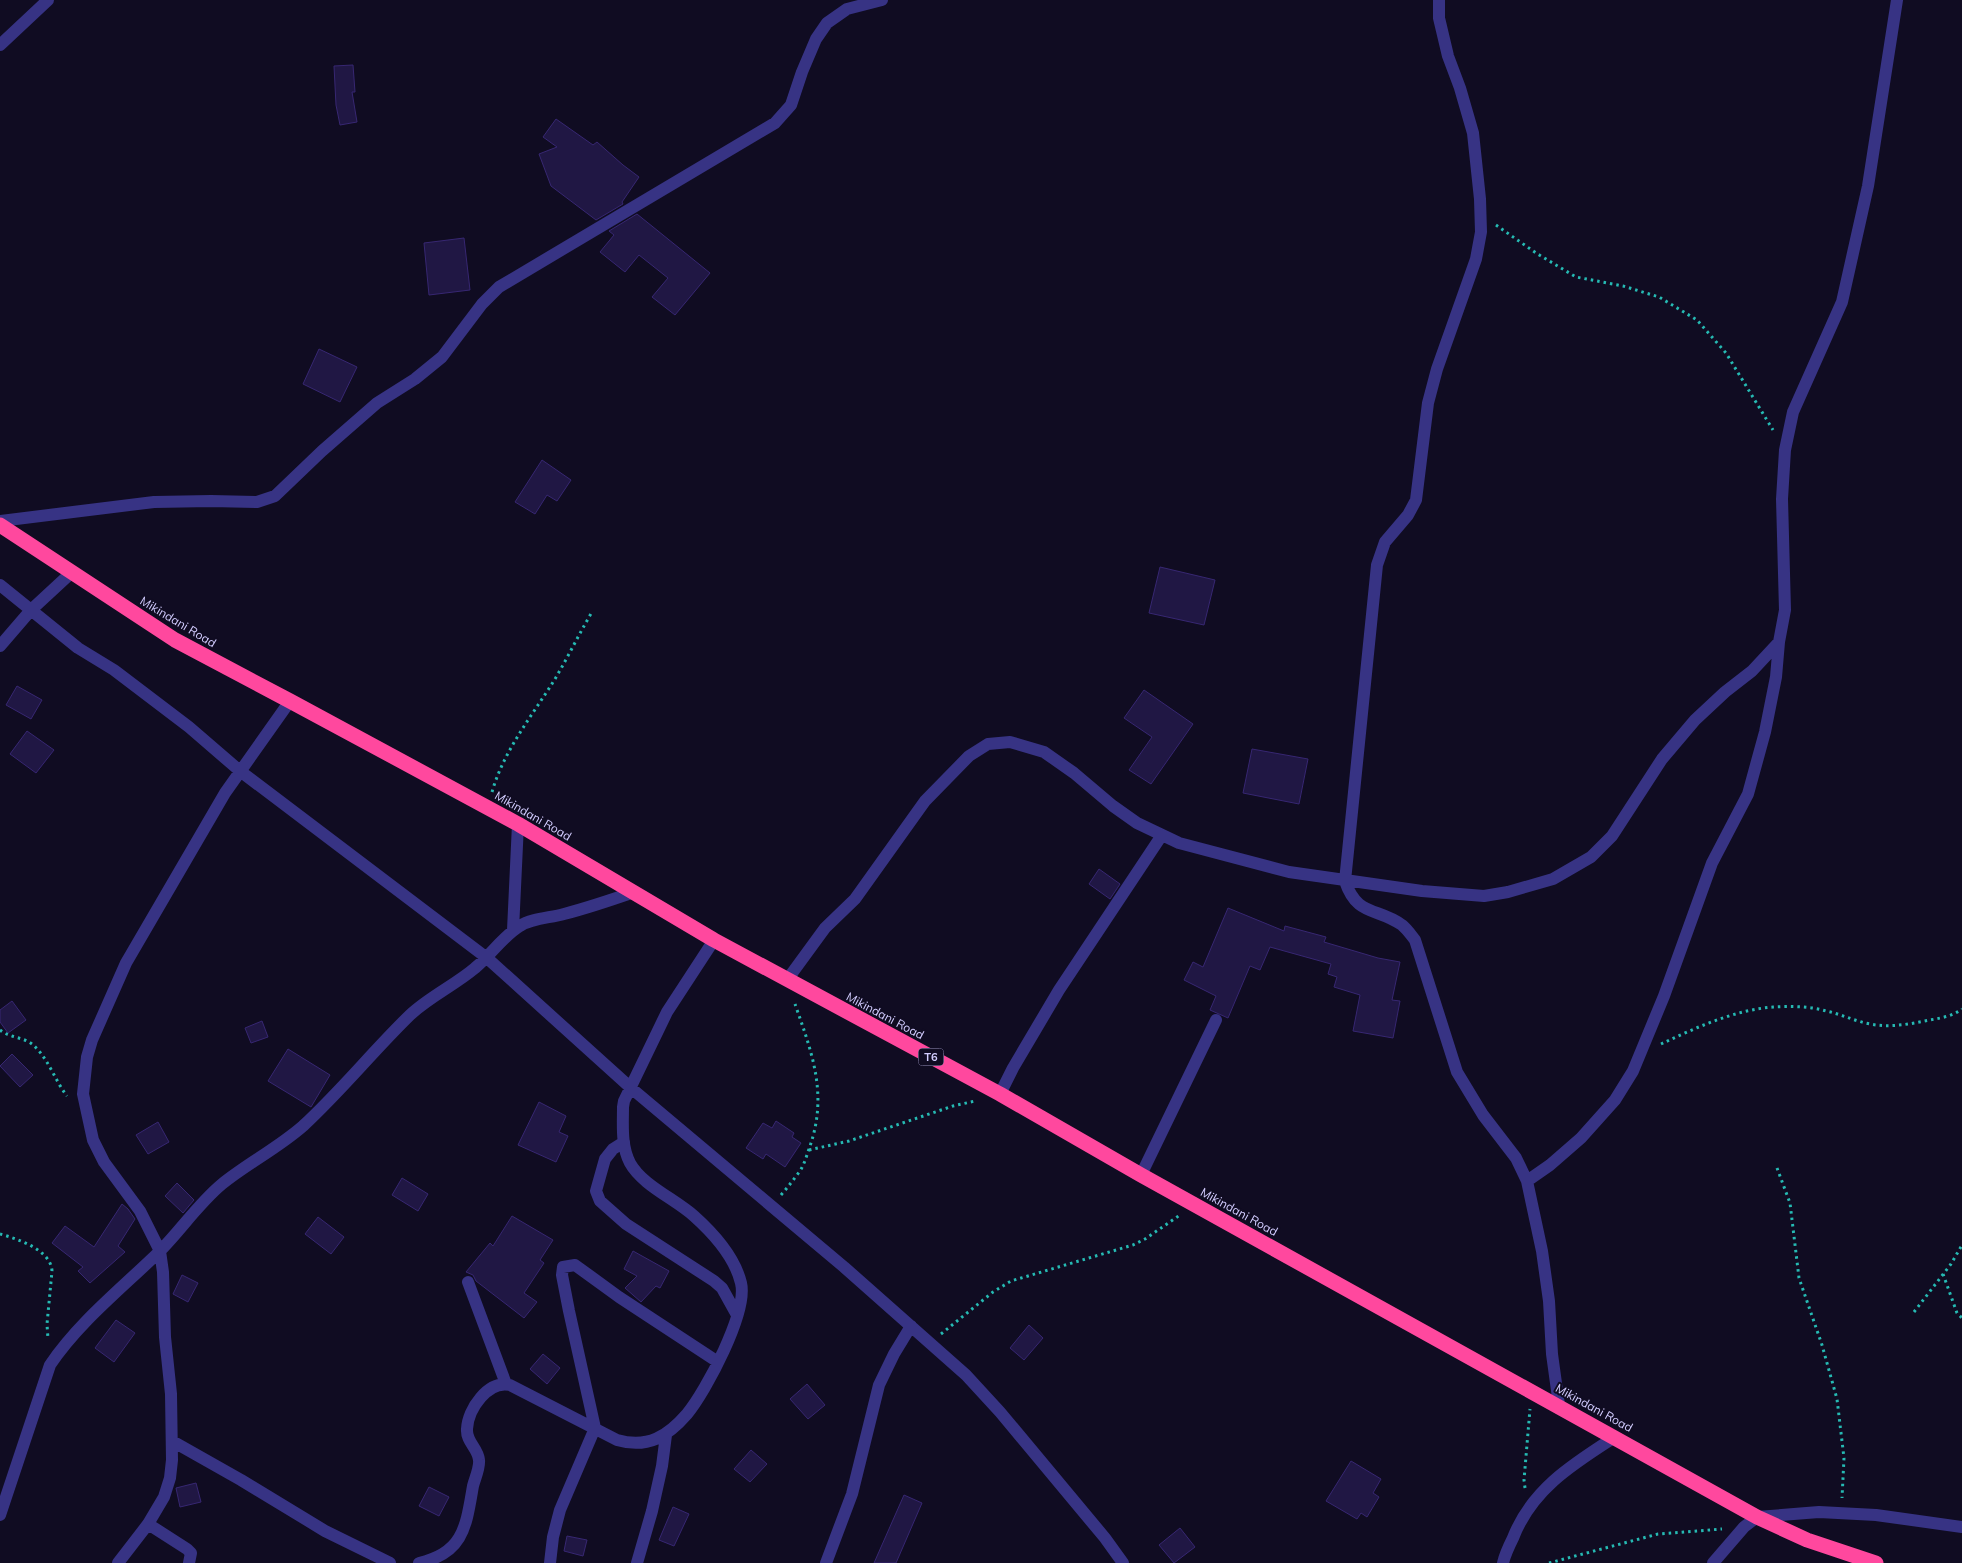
<svg xmlns="http://www.w3.org/2000/svg" width="1962" height="1563" viewBox="0 0 1962 1563" font-family="Mulish,sans-serif">
<rect width="100%" height="100%" fill="#100c22"/>
<path fill="#201744" stroke="#372772" d="M 353,65 L 355,92 L 352,92 L 357,122 L 340,125 L 336,105 L 334,66 Z
M 556,119 L 593,145 L 597,142 L 623,165 L 639,177 L 622,202 L 623,204 L 596,220 L 551,186 L 539,154 L 557,147 L 543,137 Z
M 637,214 L 710,273 L 675,315 L 652,297 L 668,278 L 639,255 L 625,272 L 600,252 L 614,235 L 609,231 Z
M 464,238 L 470,290 L 429,295 L 424,243 Z
M 319,349 L 357,367 L 340,402 L 303,384 Z
M 542,460 L 571,480 L 557,501 L 547,495 L 535,514 L 515,502 Z
M 1160,567 L 1215,580 L 1204,625 L 1149,613 Z
M 17,686 L 42,700 L 31,719 L 6,705 Z
M 1144,690 L 1193,724 L 1151,784 L 1129,770 L 1152,737 L 1124,718 Z
M 27,731 L 54,750 L 36,773 L 10,754 Z
M 1252,749 L 1308,759 L 1299,804 L 1243,793 Z
M 1099,869 L 1120,884 L 1110,899 L 1089,884 Z
M 1228,908 L 1284,931 L 1285,926 L 1326,937 L 1324,942 L 1378,958 L 1400,962 L 1392,1000 L 1400,1001 L 1393,1038 L 1353,1031 L 1360,995 L 1334,987 L 1337,977 L 1328,974 L 1331,964 L 1270,947 L 1260,970 L 1250,966 L 1228,1018 L 1210,1010 L 1216,996 L 1184,980 L 1193,962 L 1203,967 Z
M 12,1001 L 26,1020 L 8,1033 L 0,1022 L 0,1010 Z
M 262,1021 L 268,1037 L 251,1043 L 245,1028 Z
M 288,1049 L 330,1075 L 311,1107 L 268,1081 Z
M 12,1054 L 33,1075 L 20,1087 L 0,1066 Z
M 539,1102 L 566,1116 L 559,1132 L 568,1136 L 556,1162 L 518,1145 Z
M 776,1121 L 794,1133 L 792,1137 L 801,1143 L 785,1167 L 766,1154 L 763,1159 L 746,1148 L 763,1123 L 772,1128 Z
M 158,1122 L 169,1142 L 148,1154 L 136,1135 Z
M 402,1178 L 428,1194 L 418,1211 L 392,1195 Z
M 177,1183 L 194,1200 L 183,1213 L 165,1196 Z
M 122,1204 L 128,1209 L 135,1219 L 118,1246 L 125,1252 L 90,1283 L 78,1271 L 83,1267 L 52,1243 L 65,1226 L 94,1247 Z
M 512,1216 L 553,1240 L 540,1260 L 544,1263 L 524,1293 L 537,1302 L 524,1318 L 476,1281 L 473,1275 L 466,1272 L 490,1243 L 493,1246 Z
M 318,1217 L 344,1237 L 331,1254 L 305,1234 Z
M 633,1251 L 669,1271 L 660,1288 L 656,1286 L 641,1302 L 625,1288 L 637,1276 L 624,1269 Z
M 182,1275 L 198,1283 L 188,1302 L 173,1294 Z
M 116,1320 L 135,1333 L 114,1362 L 95,1348 Z
M 1029,1325 L 1043,1338 L 1024,1360 L 1010,1348 Z
M 543,1354 L 560,1368 L 547,1384 L 530,1369 Z
M 807,1384 L 825,1405 L 808,1419 L 790,1399 Z
M 751,1450 L 767,1464 L 750,1482 L 734,1469 Z
M 1351,1461 L 1381,1479 L 1373,1493 L 1379,1497 L 1367,1517 L 1361,1513 L 1357,1519 L 1326,1501 Z
M 196,1483 L 201,1502 L 180,1507 L 176,1488 Z
M 429,1487 L 449,1497 L 439,1516 L 419,1506 Z
M 904,1495 L 922,1503 L 896,1563 L 874,1563 Z
M 673,1507 L 689,1514 L 674,1546 L 659,1540 Z
M 1180,1528 L 1195,1547 L 1174,1563 L 1159,1545 Z
M 567,1536 L 587,1540 L 583,1556 L 564,1551 Z"/>
<g fill="none" stroke-linecap="round" stroke-linejoin="round">
<path stroke="#26bab3" stroke-width="3" stroke-dasharray="2.5 4" stroke-linecap="butt" d="M 1496,225 L 1536,253 L 1576,277 L 1623,286 L 1659,297 L 1697,320 L 1726,353 L 1773,430
M 492,792 C 504,750 532,716 555,679 C 568,657 579,634 592,612
M 0,1030 C 10,1038 23,1037 32,1044 C 48,1057 55,1081 67,1096
M 1661,1044 C 1695,1028 1734,1010 1773,1007 C 1790,1006 1809,1006 1826,1011 C 1841,1014 1854,1021 1870,1024 C 1890,1028 1910,1024 1930,1020 C 1941,1018 1953,1016 1962,1009
M 809,1150 L 849,1141 L 953,1106 L 975,1101
M 1777,1168 L 1790,1203 L 1799,1278 L 1822,1345 L 1837,1399 L 1844,1458 L 1842,1498
M 781,1195 C 788,1187 794,1179 800,1171 C 805,1163 807,1154 810,1146 C 828,1094 812,1053 795,1004
M 0,1234 C 18,1239 51,1250 52,1271 L 47,1324 L 48,1339
M 1943,1274 L 1957,1313 L 1962,1318
M 1914,1312 L 1951,1264 L 1962,1245
M 941,1334 L 993,1292 L 1011,1281 L 1133,1245 L 1145,1239 L 1180,1215
M 1525,1488 L 1524,1480 L 1530,1409
M 1549,1563 L 1658,1534 L 1722,1529"/>
<path stroke="#373384" stroke-width="12" d="M 1439,0 L 1439,18 L 1448,56 L 1460,88 L 1473,133 L 1480,199 L 1481,232 L 1476,259 L 1437,369 L 1428,403 L 1416,500 L 1408,515 L 1385,542 L 1377,565 L 1345,881 C 1357,917 1377,907 1402,925 C 1407,929 1411,935 1415,940 L 1457,1072 L 1483,1115 L 1516,1158 L 1527,1181 L 1542,1251 L 1549,1301 L 1552,1354 L 1559,1405
M 0,45 L 48,0
M 0,521 L 154,502 L 211,501 L 257,502 L 275,496 L 322,451 L 377,403 L 415,379 L 442,357 L 482,304 L 499,287 L 775,123 L 791,105 L 802,72 L 816,39 L 827,23 L 847,9 L 882,0
M 0,585 L 78,648 L 114,670 L 189,727 L 240,771 L 487,958 L 631,1088 L 844,1267 L 966,1375 L 1000,1412 L 1105,1538 L 1123,1563
M 0,646 L 31,610 L 71,573
M 513,930 L 518,824
M 787,980 L 825,928 L 855,899 L 925,801 L 969,756 L 988,744 L 1010,742 L 1044,752 L 1074,773 L 1113,806 L 1137,823 L 1179,843 L 1289,872 L 1422,891 L 1484,896 L 1508,892 L 1553,879 L 1591,857 L 1612,836 L 1662,759 L 1695,720 L 1725,692 L 1752,671 L 1779,642
M 1000,1094 L 1013,1068 L 1059,990 L 1162,835
M 624,1142 L 613,1149 L 605,1159 L 596,1191 L 600,1201 L 626,1224 L 714,1281 L 722,1288 L 737,1315
M 1141,1175 L 1216,1020
M 1527,1181 L 1550,1165 L 1581,1138 L 1615,1100 L 1633,1071 L 1664,996 L 1712,863 L 1748,794 L 1765,732 L 1776,677 L 1779,642 L 1785,610 L 1782,499 L 1785,450 L 1793,412 L 1842,302 L 1868,186 L 1897,0
M 468,1282 L 506,1384
M 172,1441 L 241,1480 L 325,1531 L 390,1563
M 0,1515 L 50,1365 C 79,1322 122,1288 159,1252 C 181,1230 198,1204 222,1184 C 248,1163 278,1148 303,1126 C 341,1091 373,1051 410,1015 C 429,997 455,985 475,968 C 491,955 502,937 520,926 C 532,918 550,918 564,914 C 587,908 611,900 634,892
M 148,1524 L 187,1549 L 191,1553 L 189,1563
M 118,1563 L 148,1524 L 164,1497 L 170,1478 L 172,1460 L 171,1394 L 165,1337 L 163,1272 L 160,1251 L 140,1211 L 104,1162 L 93,1140 L 83,1094 L 87,1057 L 92,1040 L 126,963 L 225,793 L 290,701
M 419,1563 C 464,1553 466,1526 473,1486 C 475,1478 480,1468 479,1460 C 478,1448 466,1442 467,1429 C 468,1409 488,1380 510,1385 L 617,1440 C 648,1449 668,1436 687,1414 C 706,1391 748,1312 741,1283 C 735,1258 713,1233 694,1216 C 675,1199 642,1185 630,1163 C 621,1146 623,1125 623,1107 L 624,1101 L 667,1012 L 714,940
M 550,1563 L 553,1537 L 560,1510 L 595,1428 L 569,1311 L 562,1275 L 563,1267 L 575,1265 L 619,1297 L 718,1362
M 637,1563 L 652,1511 L 662,1466 L 666,1435
M 826,1563 L 852,1494 L 879,1385 L 894,1354 L 911,1326
M 1503,1563 C 1505,1554 1509,1546 1513,1538 C 1532,1489 1573,1464 1615,1437
M 1713,1563 L 1744,1527 L 1757,1517 L 1819,1512 L 1876,1515 L 1962,1527"/>
<path stroke="#ff489e" stroke-width="15" d="M 0,525 L 175,640 L 290,701 L 518,824 L 714,940 L 1000,1094 L 1141,1175 L 1757,1517 L 1807,1540 L 1876,1563"/>
</g>
<g text-anchor="middle" stroke-width="4" stroke-linejoin="round" paint-order="stroke">
<rect fill="#100c22" stroke="#9893bd" stroke-width="1" x="918.5" y="1048.5" width="25" height="17" rx="4"/>
<g font-size="11" font-weight="bold" fill="#d3cdff">
<text x="931" y="1061">T6</text>
</g>
<g font-size="12" fill="#d3cdff" stroke="#100c22">
<text transform="translate(178 622) rotate(31)" y="4">Mikindani Road</text>
<text transform="translate(533 816) rotate(30)" y="4">Mikindani Road</text>
<text transform="translate(885 1016) rotate(28)" y="4">Mikindani Road</text>
<text transform="translate(1239 1212) rotate(29)" y="4">Mikindani Road</text>
<text transform="translate(1594 1408) rotate(29)" y="4">Mikindani Road</text>
</g>
</g>
</svg>
